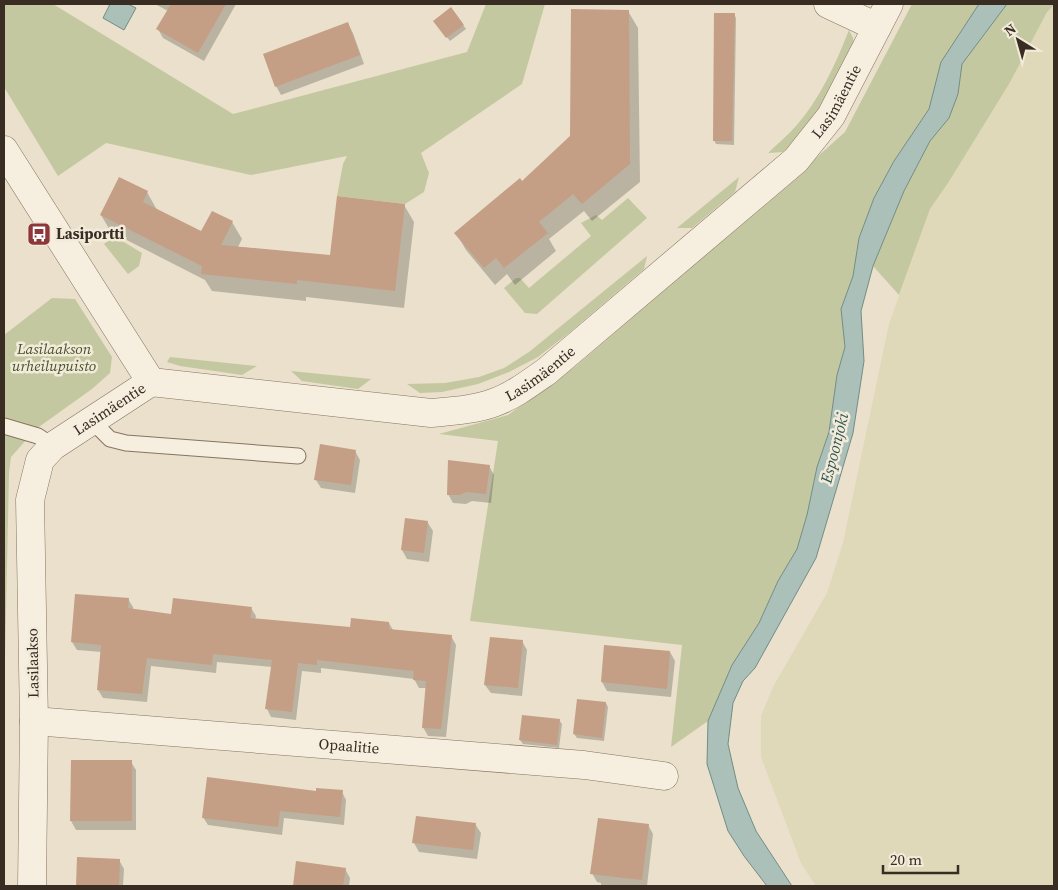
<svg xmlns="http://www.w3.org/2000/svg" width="1058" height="890" viewBox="0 0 1058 890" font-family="'Source Serif 4',serif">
<rect width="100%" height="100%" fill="#eae0cb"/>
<path fill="#dfd8b9" d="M 1054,5 L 1054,886 L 816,886 L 801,863 L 761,757 L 761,716 L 773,687 L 827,593 L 843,543 L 889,324 L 930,209 L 948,183 L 1047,12 Z"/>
<path fill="#c4c8a0" d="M 4,4 L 53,4 L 233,114 L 467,52 L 486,4 L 545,4 L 522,84 L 421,153 L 429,173 L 424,192 L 405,204 L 337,196 L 343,164 L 347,156 L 251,175 L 106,143 L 58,176 L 4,87 Z
M 912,4 L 979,4 L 941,62 L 929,109 L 894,161 L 874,198 L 859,238 L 853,276 L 841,309 L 845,347 L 837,375 L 829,432 L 817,467 L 807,515 L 797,549 L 778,581 L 759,623 L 732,665 L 708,721 L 671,747 L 682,645 L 470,621 L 498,441 L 439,434 L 508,415 L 576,366 L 787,184 L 845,132 Z
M 1007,4 L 1054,5 L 1047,12 L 1009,84 L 948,183 L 930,209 L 899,295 L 873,266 L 904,191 L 930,141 L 949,118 L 958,94 L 962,64 Z
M 849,30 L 853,38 L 854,47 L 829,99 L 806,130 L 783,152 L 768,153 C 777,144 787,136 796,126 C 820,99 836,63 849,30 Z
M 739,177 L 735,192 L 692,228 L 677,228 Z
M 628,198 L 647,218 L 537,314 L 525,313 L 504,288 L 516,278 L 520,278 L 529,288 L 591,236 L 581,223 L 596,215 L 602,220 Z
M 114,236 L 142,253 L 139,266 L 128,274 L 104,244 Z
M 647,256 L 644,269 L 570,332 L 538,357 L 509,372 L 478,384 L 442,392 L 420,393 L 407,384 L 445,383 L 479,377 L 504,368 L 529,352 Z
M 52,298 L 75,299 L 112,357 L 110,373 L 92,389 L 36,429 L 11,457 L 9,473 L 4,706 L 4,335 Z
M 170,357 L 257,366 L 242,375 L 180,366 L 167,362 Z
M 291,371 L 371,379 L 358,389 L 302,381 Z"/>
<path fill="#abc0b9" stroke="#728d86" d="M 110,4 L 128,4 L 136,8 L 124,30 L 103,18 Z
M 979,4 L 1007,4 L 962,64 L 958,94 L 949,118 L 930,141 L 904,191 L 873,266 L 861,311 L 864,361 L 853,433 L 816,558 L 755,668 L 743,681 L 733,703 L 728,744 L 738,788 L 756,831 L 792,886 L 767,886 L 744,856 L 728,831 L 707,764 L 708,721 L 732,665 L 759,623 L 778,581 L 797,549 L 807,515 L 817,467 L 829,432 L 837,375 L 845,347 L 841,309 L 853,276 L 859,238 L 874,198 L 894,161 L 929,109 L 941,62 Z"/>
<path fill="#0003" d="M 155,4 L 236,4 L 204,61 L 163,38 L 158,29 L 168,11 Z
M 628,11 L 638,28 L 640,182 L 592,221 L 584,211 L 549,239 L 556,251 L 515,285 L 507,274 L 495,285 L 466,250 L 456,233 L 522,183 L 571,137 Z
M 734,14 L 736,18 L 734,145 L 716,144 L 714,140 Z
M 348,24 L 353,33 L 364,64 L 281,95 L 276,86 Z
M 437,25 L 463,25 L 466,29 L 450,41 Z
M 147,192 L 157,210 L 202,233 L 232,222 L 242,239 L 238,247 L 331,256 L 404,205 L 414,222 L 404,308 L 306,297 L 306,301 L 212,291 L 205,280 L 111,232 L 101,215 Z
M 355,451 L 360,460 L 355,493 L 321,488 L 316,480 Z
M 489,466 L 494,475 L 491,503 L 472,501 L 466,504 L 453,503 L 448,494 Z
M 428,523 L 433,531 L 429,562 L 407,559 L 402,550 Z
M 128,599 L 133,607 L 133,610 L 172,615 L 251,608 L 256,616 L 255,620 L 351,629 L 389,623 L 393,630 L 451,636 L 456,645 L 446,737 L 428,736 L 423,727 L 427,688 L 419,688 L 414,679 L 321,668 L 321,673 L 302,671 L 296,720 L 271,717 L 267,709 L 272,667 L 217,662 L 216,673 L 151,666 L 147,702 L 103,698 L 98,690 L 102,652 L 77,650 L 72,642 Z
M 522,641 L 527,650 L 522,696 L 491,693 L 485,685 Z
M 670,652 L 675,661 L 671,697 L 607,691 L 602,682 Z
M 606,703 L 608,707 L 604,741 L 577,738 L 574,734 Z
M 559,720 L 562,724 L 559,748 L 523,744 L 520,740 Z
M 131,762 L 136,770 L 136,830 L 76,830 L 71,821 Z
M 317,792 L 342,792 L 346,800 L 344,825 L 284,818 L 282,835 L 208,825 L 203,817 Z
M 475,824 L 481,833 L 477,859 L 419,852 L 414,843 Z
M 648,825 L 653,834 L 647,886 L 601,886 L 601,883 L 597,882 L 592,873 Z
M 78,858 L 119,860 L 124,869 L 123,886 L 77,886 Z
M 298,862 L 345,869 L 350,878 L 349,886 L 294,886 Z"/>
<path fill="#c49e85" d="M 171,4 L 226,4 L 198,53 L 156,29 Z
M 451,7 L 464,25 L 446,38 L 433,21 Z
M 571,9 L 629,10 L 630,164 L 582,204 L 573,194 L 539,222 L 548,233 L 504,268 L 496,258 L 484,268 L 454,233 L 520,178 L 522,181 L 570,136 Z
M 714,13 L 735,13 L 732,141 L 713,141 Z
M 348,22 L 360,55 L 275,87 L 263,54 Z
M 119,177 L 148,191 L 143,202 L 201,231 L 212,211 L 233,221 L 221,245 L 330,255 L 337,196 L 405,204 L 395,291 L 297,280 L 297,284 L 201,274 L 202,266 L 100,215 Z
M 320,444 L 356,450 L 351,485 L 314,480 Z
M 448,460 L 490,465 L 486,494 L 466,492 L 460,495 L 447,495 Z
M 405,518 L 428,521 L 424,553 L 401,550 Z
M 75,594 L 129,598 L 128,608 L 171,614 L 173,598 L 252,607 L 250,618 L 350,627 L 351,618 L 389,622 L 389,629 L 452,635 L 441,729 L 422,728 L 426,681 L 413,680 L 414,671 L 317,660 L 317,665 L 298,663 L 292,712 L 265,709 L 272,660 L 213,654 L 212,665 L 147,658 L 142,694 L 97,690 L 101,645 L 71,642 Z
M 490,637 L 523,640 L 518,688 L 484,685 Z
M 604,645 L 670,651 L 667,689 L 601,682 Z
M 577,699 L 606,702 L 602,738 L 573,734 Z
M 522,715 L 560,719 L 557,745 L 519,740 Z
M 71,760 L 132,760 L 132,821 L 70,821 Z
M 207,777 L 316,791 L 316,788 L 343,790 L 340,817 L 280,811 L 278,827 L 202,818 Z
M 416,816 L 476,823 L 473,850 L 412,843 Z
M 598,818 L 649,824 L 642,880 L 590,874 Z
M 77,857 L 120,859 L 119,886 L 76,886 Z
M 296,861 L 346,868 L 343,886 L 293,886 Z"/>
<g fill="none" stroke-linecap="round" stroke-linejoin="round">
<g stroke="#867461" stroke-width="17">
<path id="service" d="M 91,420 L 110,439 L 126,443 L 298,456
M 4,426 L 38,436 L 53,446"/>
</g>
<g stroke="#867461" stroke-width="29">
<g id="minor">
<path d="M 828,4 L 877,27"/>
<path d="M 4,150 L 151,382"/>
<path id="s1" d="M 34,721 L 584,765 L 664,776"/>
<path id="s2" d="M 32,886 L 34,721 L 30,500 L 40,460 L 53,446 L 151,382 L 431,413 C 452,411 473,410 493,403 C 513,396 530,383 547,371 L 796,160 L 831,116 L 889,4"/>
</g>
</g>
<use href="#service" stroke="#f6eede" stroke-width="15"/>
<use href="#minor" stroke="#f6eede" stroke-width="28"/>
</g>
<defs>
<g id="bus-square" transform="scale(1.25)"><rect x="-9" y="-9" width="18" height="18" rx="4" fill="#8e373a" stroke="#f3ebda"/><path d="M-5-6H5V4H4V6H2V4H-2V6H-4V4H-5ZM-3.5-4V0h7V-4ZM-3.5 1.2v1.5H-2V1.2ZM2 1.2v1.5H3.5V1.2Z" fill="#fff"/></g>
</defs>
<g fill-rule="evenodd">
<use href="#bus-square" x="39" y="234"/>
</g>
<g text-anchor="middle" stroke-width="5" stroke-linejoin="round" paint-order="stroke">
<g font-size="15" fill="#382c23" stroke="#f3ebda">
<text dy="5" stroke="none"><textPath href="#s2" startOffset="1369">Lasimäentie</textPath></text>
<text dy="5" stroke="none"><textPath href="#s2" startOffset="964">Lasimäentie</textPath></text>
<text dy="5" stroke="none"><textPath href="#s2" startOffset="514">Lasimäentie</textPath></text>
<text transform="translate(33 663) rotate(-91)" y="5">Lasilaakso</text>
<text dy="5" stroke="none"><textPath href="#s1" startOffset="316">Opaalitie</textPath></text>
</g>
<g font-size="15" font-weight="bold" fill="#382c23" stroke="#f3ebda" text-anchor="start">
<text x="56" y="239">Lasiportti</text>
</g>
<g font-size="15" font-style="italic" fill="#49522b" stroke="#f3ebda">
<text x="54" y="354">Lasilaakson<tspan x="54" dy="17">urheilupuisto</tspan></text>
</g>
<g font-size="16" font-style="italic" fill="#345653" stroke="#f3ebda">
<text transform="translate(834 448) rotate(-76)" y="6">Espoonjoki</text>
</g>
</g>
<rect width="1058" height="890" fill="none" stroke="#382c23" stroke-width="10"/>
<g transform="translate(1018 40) rotate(323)" stroke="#f3ebda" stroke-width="4" paint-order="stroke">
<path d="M0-4L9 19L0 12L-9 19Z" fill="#382c23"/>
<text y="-8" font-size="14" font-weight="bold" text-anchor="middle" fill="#382c23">N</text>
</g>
<path d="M883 865v8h75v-8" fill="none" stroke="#382c23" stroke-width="2.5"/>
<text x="890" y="865" font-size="15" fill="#382c23" stroke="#f3ebda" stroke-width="4" paint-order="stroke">20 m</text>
</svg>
